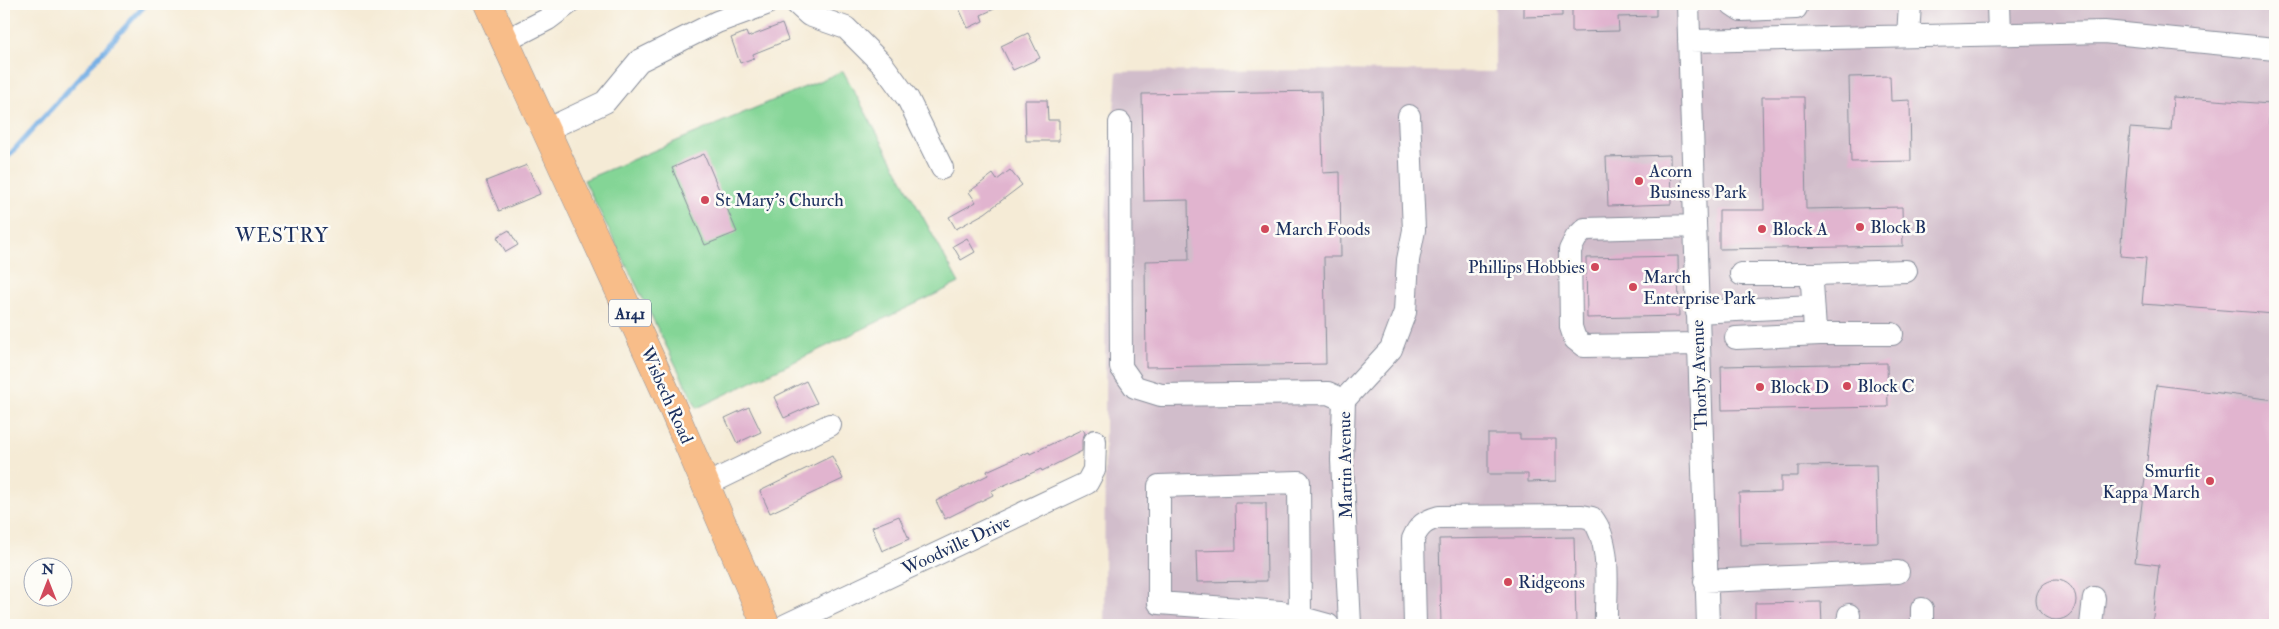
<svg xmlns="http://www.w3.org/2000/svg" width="2279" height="629" viewBox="0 0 2279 629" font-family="'IM FELL Double Pica',serif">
<rect width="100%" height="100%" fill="#fdfcf7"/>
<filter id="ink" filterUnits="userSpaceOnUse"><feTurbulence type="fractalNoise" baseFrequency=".02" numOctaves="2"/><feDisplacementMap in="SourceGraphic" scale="10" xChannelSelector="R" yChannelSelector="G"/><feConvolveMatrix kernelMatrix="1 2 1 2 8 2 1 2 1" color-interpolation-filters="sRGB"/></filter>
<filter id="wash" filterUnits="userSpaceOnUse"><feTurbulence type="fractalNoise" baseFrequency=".0096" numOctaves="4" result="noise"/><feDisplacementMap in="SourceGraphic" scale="20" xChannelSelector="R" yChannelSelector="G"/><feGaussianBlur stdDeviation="1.12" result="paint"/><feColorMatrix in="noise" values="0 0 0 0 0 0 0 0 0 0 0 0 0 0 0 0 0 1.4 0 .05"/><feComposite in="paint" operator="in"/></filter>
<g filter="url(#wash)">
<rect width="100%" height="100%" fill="#f5ebd6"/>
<path fill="#d1bdcb" d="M 1495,4 L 2275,4 L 2275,625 L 1104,625 L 1106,213 L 1117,72 L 1314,70 L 1495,72 Z"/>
<path fill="#84d596" stroke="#50827a" d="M 843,71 L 959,283 L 697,408 L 584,180 Z"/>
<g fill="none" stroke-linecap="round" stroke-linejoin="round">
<path stroke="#74afe5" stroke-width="5" d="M 4,161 L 146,4"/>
</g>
<g id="blocks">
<path fill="#e1b4cf" d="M 957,4 L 1005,4 L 981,15 L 983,21 L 968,28 Z
M 1524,4 L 1562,4 L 1562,16 L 1524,17 Z
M 1572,4 L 1656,4 L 1656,16 L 1618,17 L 1619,31 L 1572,32 Z
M 782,24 L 788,40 L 753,54 L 754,58 L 740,63 L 731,38 L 746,32 L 748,37 Z
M 1028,33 L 1040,58 L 1013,70 L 1001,46 Z
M 1890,76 L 1891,101 L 1910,100 L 1911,161 L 1851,162 L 1849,77 Z
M 1321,91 L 1323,173 L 1340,172 L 1341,257 L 1324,257 L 1326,364 L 1146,367 L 1145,261 L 1189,260 L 1188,200 L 1144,201 L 1142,94 Z
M 1762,97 L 1804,97 L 1806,209 L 1902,207 L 1903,246 L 1719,249 L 1719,210 L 1764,210 Z
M 2173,97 L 2270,104 L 2269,124 L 2275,125 L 2275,314 L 2142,304 L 2146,258 L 2120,256 L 2130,128 L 2171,131 Z
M 1025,100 L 1047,100 L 1048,120 L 1059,120 L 1059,141 L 1026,141 Z
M 704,154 L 737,232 L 705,245 L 672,168 Z
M 1670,155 L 1671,204 L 1608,206 L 1606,157 Z
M 527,165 L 540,194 L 499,211 L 486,181 Z
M 1010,170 L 1022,185 L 985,213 L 956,229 L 949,217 L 976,202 L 969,192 L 993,174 L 997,180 Z
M 509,230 L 518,245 L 506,252 L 497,237 Z
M 967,238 L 975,252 L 961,260 L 953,246 Z
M 1678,256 L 1679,316 L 1587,318 L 1586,258 Z
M 1887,363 L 1888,407 L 1722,410 L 1721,366 Z
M 806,381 L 817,403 L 784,418 L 774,397 Z
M 2156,385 L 2275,400 L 2275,625 L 2152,625 L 2159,565 L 2135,562 Z
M 749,407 L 761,432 L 737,443 L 725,418 Z
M 1083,429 L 1085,433 L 1082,440 L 1082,451 L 1042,471 L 1041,469 L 991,491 L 993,495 L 945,519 L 936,501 L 988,475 L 987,471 L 1029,452 L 1030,454 Z
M 1488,434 L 1520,434 L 1520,439 L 1556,439 L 1556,481 L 1528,482 L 1528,474 L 1488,474 Z
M 832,456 L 843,479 L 770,513 L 760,491 Z
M 1876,465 L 1878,542 L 1740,545 L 1739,493 L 1781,492 L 1781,476 L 1798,476 L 1798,466 Z
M 1235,503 L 1266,503 L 1267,581 L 1197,582 L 1196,551 L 1236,550 Z
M 899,516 L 909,539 L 882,551 L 872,527 Z
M 1574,537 L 1576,625 L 1441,625 L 1439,539 Z
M2036 600a20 20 0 1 1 40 0a20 20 0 1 1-40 0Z
M 1821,602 L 1822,625 L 1755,625 L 1755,603 Z"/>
</g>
</g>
<g filter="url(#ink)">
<use href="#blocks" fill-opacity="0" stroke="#888d9a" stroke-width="1"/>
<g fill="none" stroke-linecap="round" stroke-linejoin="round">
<g stroke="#888d9a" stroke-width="24">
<path id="minor" d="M 797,4 L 809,15 L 846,28 L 883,65 L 908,99 L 942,168
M 1688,4 L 1708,625
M 1732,4 L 1741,10 L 1796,8
M 1998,4 L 1999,34
M 1908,36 L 1910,4
M 505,41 L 548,19 L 568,4
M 1689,41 L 2104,32 L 2275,49
M 1120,123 L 1121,367 L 1135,387 L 1161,395 L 1328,393 L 1344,400
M 546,130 L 605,102 L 639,61 L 717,22 L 766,4
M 1695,226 L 1585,229 L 1576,238 L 1570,250 L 1571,327 L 1575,339 L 1584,346 L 1698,344
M 1741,274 L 1815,274
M 1697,312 L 1813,306
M 1892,334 L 1820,334 L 1815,330 L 1812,283 L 1815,274 L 1906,271
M 1736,338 L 1820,334
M 706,485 L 830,425
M 1705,581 L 1898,572
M 1922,609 L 1922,625
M 1300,617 L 1299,482 L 1159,486 L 1159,603 L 1281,612 L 1328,625
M 786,625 L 1087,483 L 1094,470 L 1095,441
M 1350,625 L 1342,460 L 1344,400 L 1391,349 L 1405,312 L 1408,260 L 1414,230 L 1409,116
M 1415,625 L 1413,539 C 1419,525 1425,521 1439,517 L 1582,516 L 1592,518 C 1613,544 1605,592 1606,625
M 1848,625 L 1849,615
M 2091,625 L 2094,598"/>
</g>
<g stroke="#888d9a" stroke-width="29">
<path id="highway" d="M 488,4 L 664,388 L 766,625"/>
</g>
<use href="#minor" stroke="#fff" stroke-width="22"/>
<use href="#highway" stroke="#f8bd89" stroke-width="28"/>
</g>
</g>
<g fill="#d1495b" stroke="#fdfcf7" stroke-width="2">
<circle cx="1639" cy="181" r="5"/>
<circle cx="705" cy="200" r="5"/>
<circle cx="1860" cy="227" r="5"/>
<circle cx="1265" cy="229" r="5"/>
<circle cx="1762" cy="229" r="5"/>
<circle cx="1595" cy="267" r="5"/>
<circle cx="1633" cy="287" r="5"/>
<circle cx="1847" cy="386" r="5"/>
<circle cx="1760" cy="387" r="5"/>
<circle cx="2210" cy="481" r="5"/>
<circle cx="1508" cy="582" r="5"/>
</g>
<g text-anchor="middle" stroke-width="5" stroke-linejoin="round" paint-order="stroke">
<rect fill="#fdfcf7" stroke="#5f6c8c" stroke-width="1" x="609" y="299.5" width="42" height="27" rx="4"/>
<g font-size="16" font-weight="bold" fill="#1b2f5e">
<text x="630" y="319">A141</text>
</g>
<g font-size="18" fill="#1b2f5e" stroke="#fdfcf7" text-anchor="start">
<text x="1649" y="177">Acorn<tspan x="1649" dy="21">Business Park</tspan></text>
<text x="715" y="206">St Mary's Church</text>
<text x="1870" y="233">Block B</text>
<text x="1275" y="235">March Foods</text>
<text x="1772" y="235">Block A</text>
<text x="1585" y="273" text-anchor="end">Phillips Hobbies</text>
<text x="1643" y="283">March<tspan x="1643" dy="21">Enterprise Park</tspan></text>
<text x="1857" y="392">Block C</text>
<text x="1770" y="393">Block D</text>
<text x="2200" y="477" text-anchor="end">Smurfit<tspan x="2200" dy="21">Kappa March</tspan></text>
<text x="1518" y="588">Ridgeons</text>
</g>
<g font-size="18" fill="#1b2f5e" stroke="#fdfcf7">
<text transform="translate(1699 375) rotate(-92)" y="6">Thorby Avenue</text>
<text transform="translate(667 395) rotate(66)" y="6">Wisbech Road</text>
<text transform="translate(1345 465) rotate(-91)" y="6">Martin Avenue</text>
<text transform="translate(956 545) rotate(-25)" y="6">Woodville Drive</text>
</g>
<g font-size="20" letter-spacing="1" fill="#1b2f5e" stroke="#fdfcf7">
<text x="282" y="242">WESTRY</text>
</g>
</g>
<rect width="2279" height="629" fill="none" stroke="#fdfcf7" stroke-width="20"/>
<g transform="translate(48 582)"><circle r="24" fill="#fdfcf7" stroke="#a3aaba"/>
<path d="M0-4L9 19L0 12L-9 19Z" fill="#d1495b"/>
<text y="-8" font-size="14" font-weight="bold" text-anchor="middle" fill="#1b2f5e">N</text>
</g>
</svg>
